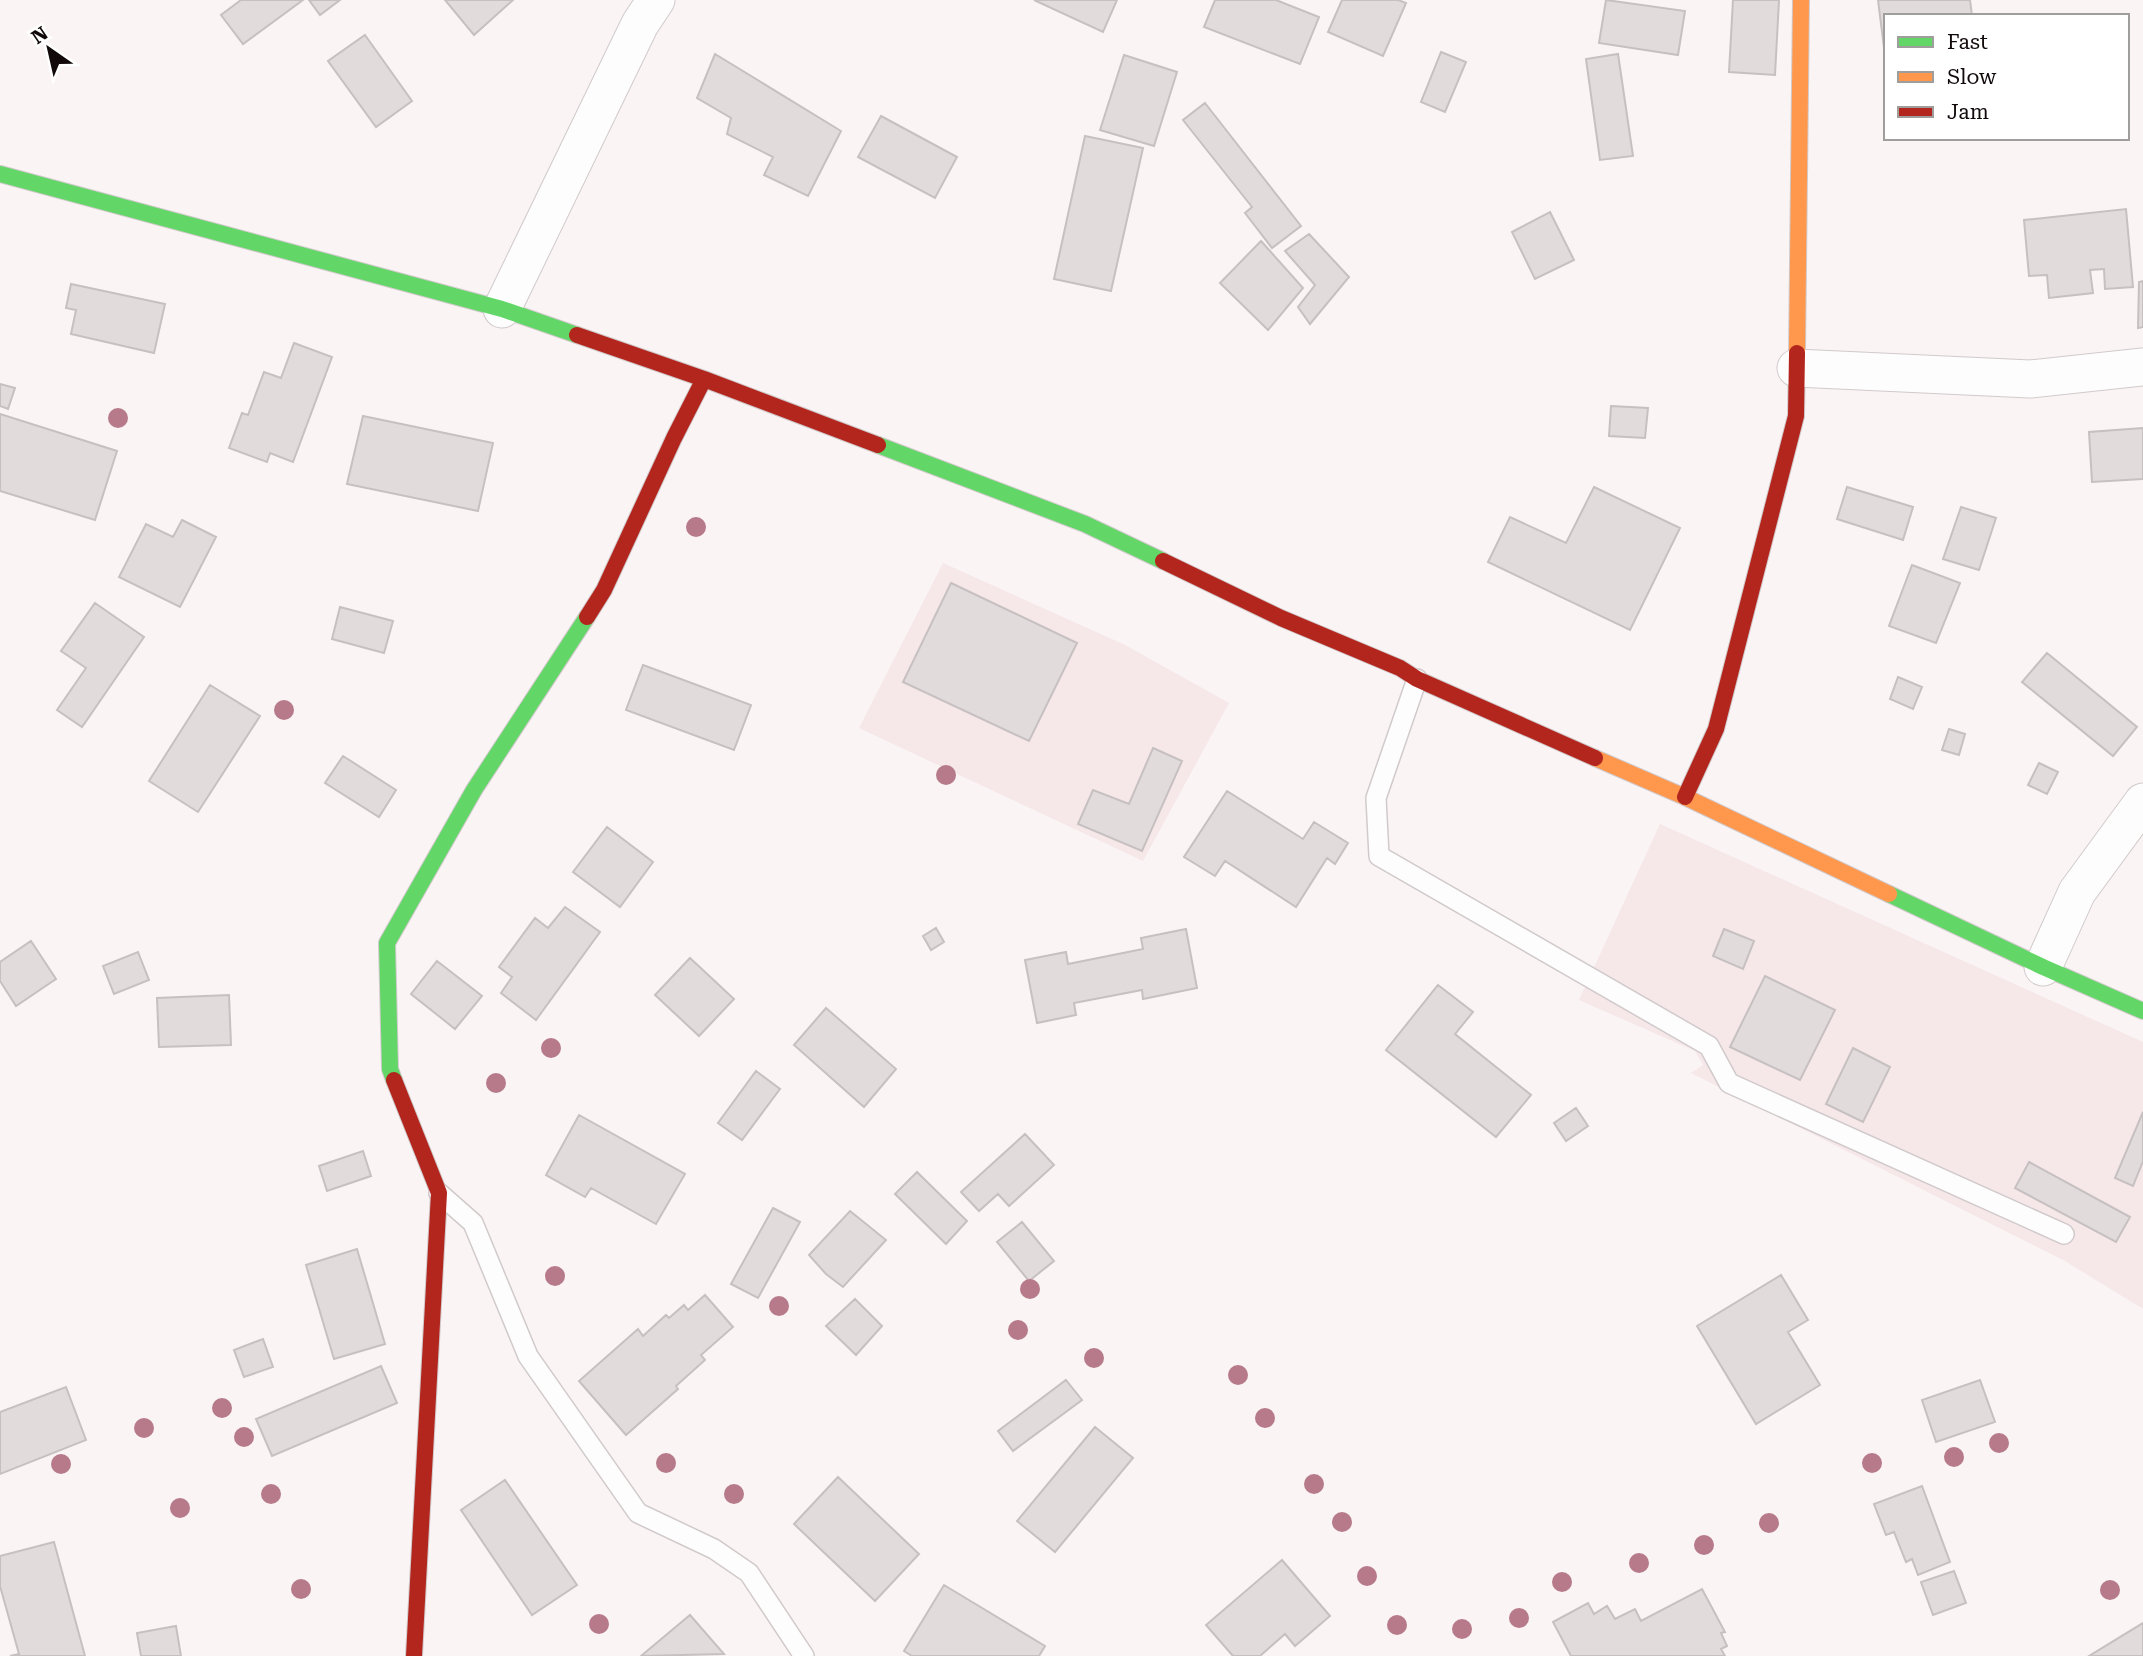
<svg xmlns="http://www.w3.org/2000/svg" width="2143" height="1656" viewBox="0 0 2143 1656" font-family="'Roboto Serif',serif">
<rect width="100%" height="100%" fill="#faf4f5"/>
<path fill="#f6e7e9" d="M 943,563 L 1125,645 L 1229,703 L 1143,861 L 859,728 Z
M 1660,824 L 2143,1042 L 2143,1309 L 2065,1261 L 1691,1073 L 1703,1065 L 1695,1051 L 1579,1000 Z"/>
<path fill="#e2dbdc" stroke="#c7c0c1" stroke-width="2" d="M 241,0 L 303,0 L 243,44 L 221,15 Z
M 309,0 L 340,0 L 320,15 Z
M 445,0 L 513,0 L 474,35 Z
M 1034,0 L 1117,0 L 1103,32 Z
M 1215,0 L 1276,0 L 1319,17 L 1300,64 L 1204,27 Z
M 1342,0 L 1398,0 L 1406,3 L 1383,56 L 1328,32 Z
M 1606,0 L 1685,11 L 1678,55 L 1599,43 Z
M 1733,0 L 1779,0 L 1775,75 L 1729,72 Z
M 1878,0 L 1970,0 L 1972,16 L 1886,16 L 1886,64 Z
M 365,35 L 412,101 L 376,127 L 328,61 Z
M 1441,52 L 1466,62 L 1445,112 L 1421,102 Z
M 715,54 L 841,131 L 808,196 L 764,175 L 773,157 L 727,134 L 731,118 L 697,98 Z
M 1618,54 L 1633,156 L 1600,160 L 1586,59 Z
M 1124,55 L 1177,72 L 1154,146 L 1100,130 Z
M 1205,103 L 1301,226 L 1272,248 L 1245,213 L 1252,207 L 1183,120 Z
M 881,116 L 957,157 L 935,198 L 858,157 Z
M 1085,136 L 1143,148 L 1111,291 L 1054,279 Z
M 2126,209 L 2133,287 L 2105,289 L 2104,269 L 2090,270 L 2093,293 L 2049,298 L 2047,275 L 2029,276 L 2024,220 Z
M 1550,212 L 1574,260 L 1535,279 L 1512,232 Z
M 1309,234 L 1349,277 L 1310,324 L 1298,307 L 1315,285 L 1285,251 Z
M 1261,241 L 1303,288 L 1268,330 L 1220,283 Z
M 2143,281 L 2143,327 L 2138,328 L 2139,282 Z
M 71,284 L 165,304 L 154,353 L 71,334 L 76,310 L 66,308 Z
M 294,343 L 332,357 L 293,462 L 270,453 L 267,462 L 229,448 L 242,413 L 248,415 L 264,372 L 281,378 Z
M 0,384 L 15,388 L 8,409 L 0,406 Z
M 1611,406 L 1648,408 L 1645,438 L 1609,436 Z
M 0,414 L 117,451 L 95,520 L 0,491 Z
M 363,416 L 493,443 L 478,511 L 347,484 Z
M 2143,428 L 2143,479 L 2092,482 L 2089,432 Z
M 1594,487 L 1680,528 L 1630,630 L 1488,562 L 1510,517 L 1566,543 Z
M 1847,487 L 1913,507 L 1903,540 L 1837,519 Z
M 1961,507 L 1996,518 L 1979,570 L 1943,559 Z
M 182,520 L 216,537 L 180,607 L 119,577 L 146,524 L 173,537 Z
M 1912,565 L 1960,583 L 1936,643 L 1889,626 Z
M 951,583 L 1077,643 L 1029,741 L 903,682 Z
M 95,603 L 144,637 L 82,727 L 57,710 L 86,668 L 61,651 Z
M 340,607 L 393,621 L 384,653 L 332,639 Z
M 2047,653 L 2137,727 L 2113,756 L 2022,682 Z
M 643,665 L 751,705 L 734,750 L 626,710 Z
M 1898,677 L 1922,687 L 1913,709 L 1890,699 Z
M 210,685 L 260,716 L 198,812 L 149,781 Z
M 1949,729 L 1965,734 L 1959,755 L 1942,750 Z
M 1153,748 L 1182,761 L 1142,851 L 1078,824 L 1093,790 L 1129,804 Z
M 343,756 L 396,790 L 379,817 L 325,783 Z
M 2039,763 L 2058,772 L 2047,794 L 2028,785 Z
M 1227,791 L 1303,839 L 1314,822 L 1348,843 L 1335,864 L 1327,858 L 1296,907 L 1225,861 L 1215,876 L 1184,857 Z
M 607,827 L 653,862 L 620,907 L 573,872 Z
M 565,907 L 600,932 L 536,1020 L 501,993 L 512,977 L 499,967 L 535,918 L 548,928 Z
M 936,928 L 944,942 L 931,950 L 923,936 Z
M 1186,929 L 1197,988 L 1143,999 L 1142,990 L 1074,1003 L 1076,1015 L 1037,1023 L 1025,960 L 1066,952 L 1068,964 L 1143,949 L 1141,938 Z
M 1724,929 L 1754,941 L 1743,969 L 1713,956 Z
M 31,941 L 56,979 L 16,1006 L 0,981 L 0,962 Z
M 138,952 L 149,980 L 114,994 L 103,966 Z
M 690,958 L 734,999 L 699,1036 L 655,995 Z
M 437,961 L 482,996 L 455,1029 L 411,994 Z
M 1765,976 L 1835,1010 L 1800,1080 L 1730,1047 Z
M 1438,985 L 1473,1012 L 1455,1034 L 1531,1095 L 1496,1137 L 1386,1050 Z
M 229,995 L 231,1045 L 159,1047 L 157,998 Z
M 826,1008 L 896,1069 L 864,1107 L 794,1045 Z
M 1853,1048 L 1890,1067 L 1863,1122 L 1826,1104 Z
M 756,1071 L 780,1089 L 742,1140 L 718,1123 Z
M 1576,1108 L 1588,1126 L 1566,1141 L 1554,1123 Z
M 2143,1112 L 2143,1161 L 2133,1186 L 2115,1178 Z
M 579,1115 L 685,1174 L 656,1224 L 591,1188 L 585,1197 L 546,1175 Z
M 1025,1134 L 1054,1165 L 1009,1206 L 998,1194 L 979,1211 L 961,1192 Z
M 363,1151 L 371,1176 L 327,1191 L 319,1166 Z
M 2029,1162 L 2130,1217 L 2116,1242 L 2015,1188 Z
M 917,1172 L 967,1221 L 946,1244 L 895,1194 Z
M 773,1208 L 800,1222 L 758,1298 L 731,1284 Z
M 850,1211 L 886,1240 L 843,1287 L 826,1274 L 809,1255 Z
M 1022,1222 L 1054,1261 L 1029,1281 L 997,1242 Z
M 357,1249 L 385,1344 L 334,1359 L 306,1265 Z
M 1781,1275 L 1808,1320 L 1788,1332 L 1820,1385 L 1756,1424 L 1697,1326 Z
M 705,1295 L 733,1327 L 701,1355 L 705,1360 L 676,1386 L 678,1389 L 626,1435 L 579,1381 L 638,1329 L 643,1336 L 666,1315 L 669,1318 L 684,1305 L 688,1310 Z
M 855,1299 L 882,1326 L 856,1355 L 826,1326 Z
M 263,1339 L 273,1367 L 244,1377 L 234,1350 Z
M 381,1366 L 397,1403 L 272,1456 L 256,1419 Z
M 1066,1380 L 1082,1400 L 1013,1451 L 998,1431 Z
M 1980,1380 L 1995,1422 L 1936,1442 L 1922,1400 Z
M 66,1387 L 86,1440 L 0,1474 L 0,1412 Z
M 1095,1427 L 1133,1458 L 1055,1552 L 1017,1521 Z
M 838,1477 L 919,1554 L 875,1601 L 794,1524 Z
M 505,1480 L 577,1585 L 532,1615 L 461,1510 Z
M 1922,1486 L 1950,1562 L 1918,1575 L 1912,1559 L 1906,1562 L 1894,1532 L 1886,1535 L 1874,1504 Z
M 54,1542 L 85,1656 L 10,1656 L 19,1654 L 0,1586 L 0,1556 Z
M 1282,1560 L 1330,1616 L 1295,1646 L 1285,1634 L 1260,1656 L 1233,1656 L 1206,1625 Z
M 1954,1571 L 1966,1603 L 1933,1615 L 1921,1582 Z
M 944,1585 L 1045,1646 L 1039,1656 L 912,1656 L 904,1651 Z
M 1702,1589 L 1725,1632 L 1721,1633 L 1727,1646 L 1721,1649 L 1725,1656 L 1571,1656 L 1553,1622 L 1588,1603 L 1594,1614 L 1607,1606 L 1615,1619 L 1635,1609 L 1641,1621 Z
M 690,1615 L 724,1654 L 641,1656 Z
M 2143,1623 L 2143,1656 L 2089,1656 Z
M 176,1626 L 181,1656 L 141,1656 L 137,1633 Z"/>
<g fill="none" stroke-linecap="round" stroke-linejoin="round">
<g stroke="#d1cacb" stroke-width="22">
<path id="lane" d="M 1417,679 L 1376,798 L 1379,856 L 1709,1046 L 1729,1083 L 2064,1234
M 439,1193 L 473,1223 L 528,1356 L 638,1513 L 714,1549 L 749,1573 L 804,1656"/>
</g>
<g stroke="#d1cacb" stroke-width="39">
<path id="street" d="M 502,309 L 640,24 L 656,0
M 1796,368 L 2030,379 L 2143,367
M 2043,967 L 2077,892 L 2143,802"/>
</g>
<g stroke="#d1cacb" stroke-width="18">
<path id="fast" d="M 0,174 L 502,309 L 577,335
M 878,445 L 1085,524 L 1163,561
M 1889,894 L 2043,967 L 2143,1011
M 394,1080 L 390,1069 L 387,943 L 474,790 L 587,617"/>
</g>
<g stroke="#d1cacb" stroke-width="18">
<path id="slow" d="M 1797,353 L 1801,0
M 1595,758 L 1685,797 L 1889,894"/>
</g>
<g stroke="#d1cacb" stroke-width="18">
<path id="jam" d="M 577,335 L 704,379 L 878,445
M 1163,561 L 1281,618 L 1400,668 L 1417,679 L 1595,758
M 587,617 L 604,590 L 674,438 L 704,379
M 1685,797 L 1716,729 L 1796,416 L 1797,353
M 394,1080 L 439,1193 L 414,1656"/>
</g>
<use href="#lane" stroke="#fefdfe" stroke-width="19"/>
<use href="#street" stroke="#fefdfe" stroke-width="37"/>
<use href="#fast" stroke="#63d668" stroke-width="16"/>
<use href="#slow" stroke="#ff974d" stroke-width="16"/>
<use href="#jam" stroke="#b3261e" stroke-width="16"/>
</g>
<g fill="#b77a8a">
<circle cx="118" cy="418" r="10"/>
<circle cx="696" cy="527" r="10"/>
<circle cx="284" cy="710" r="10"/>
<circle cx="946" cy="775" r="10"/>
<circle cx="551" cy="1048" r="10"/>
<circle cx="496" cy="1083" r="10"/>
<circle cx="555" cy="1276" r="10"/>
<circle cx="1030" cy="1289" r="10"/>
<circle cx="779" cy="1306" r="10"/>
<circle cx="1018" cy="1330" r="10"/>
<circle cx="1094" cy="1358" r="10"/>
<circle cx="1238" cy="1375" r="10"/>
<circle cx="222" cy="1408" r="10"/>
<circle cx="1265" cy="1418" r="10"/>
<circle cx="144" cy="1428" r="10"/>
<circle cx="244" cy="1437" r="10"/>
<circle cx="1999" cy="1443" r="10"/>
<circle cx="1954" cy="1457" r="10"/>
<circle cx="666" cy="1463" r="10"/>
<circle cx="1872" cy="1463" r="10"/>
<circle cx="61" cy="1464" r="10"/>
<circle cx="1314" cy="1484" r="10"/>
<circle cx="271" cy="1494" r="10"/>
<circle cx="734" cy="1494" r="10"/>
<circle cx="180" cy="1508" r="10"/>
<circle cx="1342" cy="1522" r="10"/>
<circle cx="1769" cy="1523" r="10"/>
<circle cx="1704" cy="1545" r="10"/>
<circle cx="1639" cy="1563" r="10"/>
<circle cx="1367" cy="1576" r="10"/>
<circle cx="1562" cy="1582" r="10"/>
<circle cx="301" cy="1589" r="10"/>
<circle cx="2110" cy="1590" r="10"/>
<circle cx="1519" cy="1618" r="10"/>
<circle cx="599" cy="1624" r="10"/>
<circle cx="1397" cy="1625" r="10"/>
<circle cx="1462" cy="1629" r="10"/>
</g>
<rect x="1884" y="14" width="245" height="126" fill="#ffffff" stroke="#a09d9d" stroke-width="2"/>
<rect x="1898" y="37" width="35" height="10" fill="#63d668" stroke="#a09d9d" stroke-width="2"/>
<text x="1947" y="49" font-size="21" fill="#11090a">Fast</text>
<rect x="1898" y="72" width="35" height="10" fill="#ff974d" stroke="#a09d9d" stroke-width="2"/>
<text x="1947" y="84" font-size="21" fill="#11090a">Slow</text>
<rect x="1898" y="107" width="35" height="10" fill="#b3261e" stroke="#a09d9d" stroke-width="2"/>
<text x="1947" y="119" font-size="21" fill="#11090a">Jam</text>
<g transform="translate(49 49) rotate(326)" stroke="#ffffff" stroke-width="5" paint-order="stroke">
<path d="M0-5L12 26L0 18L-12 26Z" fill="#11090a"/>
<text y="-10" font-size="19" font-weight="bold" text-anchor="middle" fill="#11090a">N</text>
</g>
</svg>
